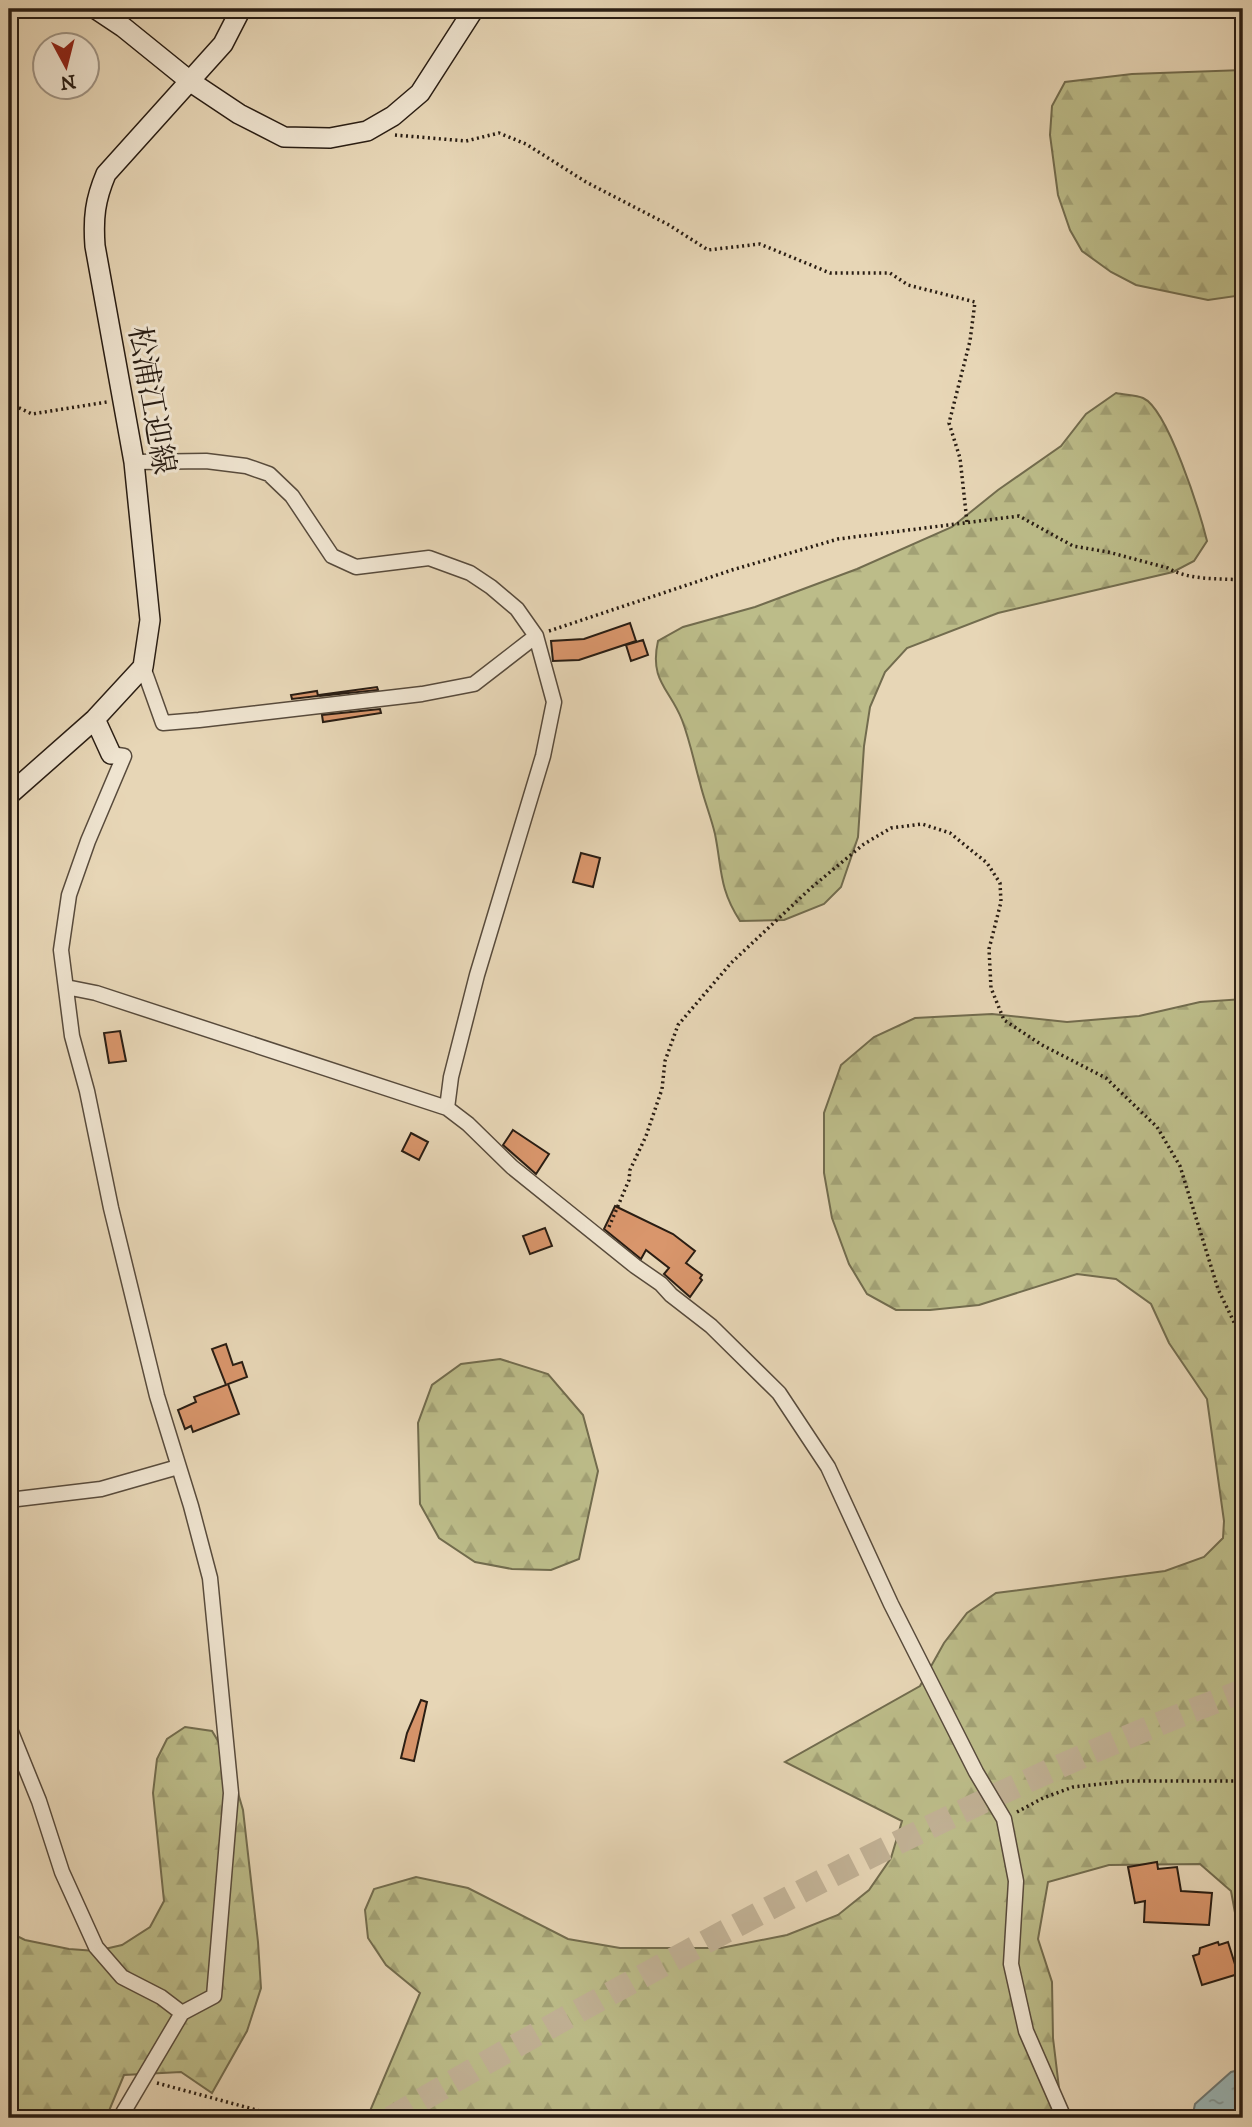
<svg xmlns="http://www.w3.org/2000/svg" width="1252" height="2127" viewBox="0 0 1252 2127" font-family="'IM FELL DW Pica','Noto Serif JP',serif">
<defs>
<pattern id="forest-firs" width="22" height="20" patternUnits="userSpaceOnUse" patternTransform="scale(1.75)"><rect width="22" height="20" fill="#bcbc89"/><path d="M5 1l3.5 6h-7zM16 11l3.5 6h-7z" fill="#a2a175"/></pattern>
<pattern id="water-ripples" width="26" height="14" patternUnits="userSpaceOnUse" patternTransform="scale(1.75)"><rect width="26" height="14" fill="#9ab7b8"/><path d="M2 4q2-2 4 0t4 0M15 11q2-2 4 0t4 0" fill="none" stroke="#7e9494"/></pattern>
</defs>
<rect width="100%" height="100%" fill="#e7d6b6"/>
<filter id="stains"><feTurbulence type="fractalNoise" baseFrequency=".00286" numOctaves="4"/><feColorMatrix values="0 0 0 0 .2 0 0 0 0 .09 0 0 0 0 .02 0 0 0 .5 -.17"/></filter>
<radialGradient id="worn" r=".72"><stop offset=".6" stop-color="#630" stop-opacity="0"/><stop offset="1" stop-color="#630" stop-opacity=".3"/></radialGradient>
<path fill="url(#forest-firs)" stroke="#726c4e" stroke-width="2" d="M 1243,70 L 1243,295 L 1208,300 L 1136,285 L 1111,272 L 1082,251 L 1070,230 L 1058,195 L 1050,135 L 1052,106 L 1065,82 L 1132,74 Z
M 1116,393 C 1124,395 1136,395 1143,398 C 1168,409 1200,513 1207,541 L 1194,561 L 1173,572 L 998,613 L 907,648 L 885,672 L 870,707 L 864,746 L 858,837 L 841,887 L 824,904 L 784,920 L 740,921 C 719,889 722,869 715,834 C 711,817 704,800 700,783 C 694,762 690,741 682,720 C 670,689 649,681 658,641 L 683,627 L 755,607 L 857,569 L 952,527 L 998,490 L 1061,446 L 1086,414 Z
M 9,641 C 15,667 23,723 9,746 Z
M 1243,999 L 1243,1956 L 1231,1891 L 1200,1864 L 1109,1865 L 1048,1882 L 1038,1939 L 1052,1982 L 1053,2038 L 1059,2088 L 1054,2118 L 367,2118 L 420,1993 L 386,1965 L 368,1938 L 365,1910 L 374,1889 L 416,1877 L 468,1888 L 568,1939 L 620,1948 L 721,1948 L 787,1935 L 838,1915 L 869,1890 L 891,1858 L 902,1821 L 785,1762 L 920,1686 L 944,1643 L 967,1613 L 996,1593 L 1165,1571 L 1204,1557 L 1223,1538 L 1224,1521 L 1207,1399 L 1169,1343 L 1151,1304 L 1116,1279 L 1077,1274 L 979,1305 L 930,1310 L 896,1310 L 867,1294 L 849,1264 L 832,1218 L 824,1173 L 824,1113 L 841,1065 L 874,1037 L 915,1018 L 992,1014 L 1067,1022 L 1139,1016 L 1200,1002 Z
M 500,1359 L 548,1374 L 583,1415 L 598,1471 L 579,1559 L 551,1570 L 512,1569 L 475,1562 L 439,1538 L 420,1504 L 418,1423 L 432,1385 L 461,1364 Z
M 185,1727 L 212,1731 L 227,1756 L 243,1810 L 258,1942 L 261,1988 L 247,2031 L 212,2093 L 181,2072 L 124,2075 L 106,2118 L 9,2118 L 9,1932 L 25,1940 L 69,1949 L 96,1951 L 122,1945 L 150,1927 L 164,1901 L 153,1793 L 157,1759 L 167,1739 Z"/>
<path fill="url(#water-ripples)" stroke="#6d7976" stroke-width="2" d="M 1243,2069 L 1243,2118 L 1192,2118 L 1195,2104 L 1231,2072 Z"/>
<path fill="#d9966c" stroke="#291d13" stroke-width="2" d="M 630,623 L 636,641 L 579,660 L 553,661 L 551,641 L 584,639 Z
M 643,640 L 648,655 L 631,661 L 626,645 Z
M 377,687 L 378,690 L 320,696 L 319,695 Z
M 317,691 L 318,696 L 292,699 L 291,695 Z
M 380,709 L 381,713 L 323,722 L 322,715 Z
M 581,853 L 600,858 L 593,887 L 573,882 Z
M 120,1031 L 126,1061 L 109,1063 L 104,1033 Z
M 513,1130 L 549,1154 L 536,1174 L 503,1145 Z
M 411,1133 L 428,1142 L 419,1160 L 402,1151 Z
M 615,1206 L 673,1234 L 695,1251 L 686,1263 L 702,1275 L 700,1278 L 702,1280 L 690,1297 L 664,1274 L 669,1268 L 646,1250 L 641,1259 L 604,1229 Z
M 545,1228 L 552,1246 L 530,1254 L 523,1236 Z
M 226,1344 L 233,1365 L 242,1362 L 247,1377 L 228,1384 L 239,1414 L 193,1432 L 191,1426 L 185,1429 L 178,1410 L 196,1402 L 194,1397 L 226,1385 L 212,1349 Z
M 421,1700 L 427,1702 L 414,1761 L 401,1758 L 407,1733 Z
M 1157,1862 L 1158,1869 L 1177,1867 L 1181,1891 L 1212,1893 L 1209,1925 L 1144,1922 L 1145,1901 L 1135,1903 L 1128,1867 Z
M 1218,1942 L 1219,1945 L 1228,1942 L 1238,1974 L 1202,1985 L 1193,1956 L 1199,1954 L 1200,1948 Z"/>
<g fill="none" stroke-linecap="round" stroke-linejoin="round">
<path stroke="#c1b195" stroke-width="24" stroke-dasharray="24 12" stroke-linecap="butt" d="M 391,2118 C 488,2060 587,2006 687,1952 C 867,1855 1051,1763 1243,1691"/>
<g stroke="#584b3c" stroke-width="17">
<path id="street" d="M 134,462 L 206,461 L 246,466 L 269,474 L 292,496 L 332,556 L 356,567 L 429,558 L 470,573 L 491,587 L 517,609 L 536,636 L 554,702 L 543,756 L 477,975 L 451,1077 L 447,1108
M 143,667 L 163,723 L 199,720 L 422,694 L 474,684 L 536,636
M 111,754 L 124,756 L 88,841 L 69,895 L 61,950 L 72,1036 L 87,1091 L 111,1208 L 157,1396 L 191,1506 L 210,1578 L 231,1793 L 214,1996 L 182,2013 L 120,2118
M 66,987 L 96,993 L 447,1108 L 468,1124 L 512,1167 L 635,1266 L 661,1284 L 671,1295 L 711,1326 L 779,1393 L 828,1467 L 891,1604 L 976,1772 L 1004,1819 L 1016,1881 L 1011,1964 L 1026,2031 L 1064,2118
M 9,1500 L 101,1489 L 178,1467
M 9,1727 L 39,1801 L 62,1872 L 96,1947 L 122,1977 L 161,1997 L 182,2013"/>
</g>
<g stroke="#291d13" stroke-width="22">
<path id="secondary" d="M 96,9 L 123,27 L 191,82 L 239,114 L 284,137 L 330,138 L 367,131 L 393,116 L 420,93 L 474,9
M 95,719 L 111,754
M 9,795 L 95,719 L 143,667 L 150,620 L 134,462 L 95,246 C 93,218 95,200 106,174 L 223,44 L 241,9"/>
</g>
<path stroke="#291d13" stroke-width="3.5" stroke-dasharray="2 3.5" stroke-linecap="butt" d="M 395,135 L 466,141 L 499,133 L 526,144 L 586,182 L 669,225 L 708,250 L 760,244 L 830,273 L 890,273 L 908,285 L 975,302 L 970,341 L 949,423 L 960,458 L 967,522
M 9,403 L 32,414 L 107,402
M 549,631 L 732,570 L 838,539 L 1019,516 L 1073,546 L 1108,552 L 1168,568 C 1190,581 1219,578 1243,580
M 609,1227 L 629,1180 L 630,1170 L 646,1136 L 662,1089 L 665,1061 L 678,1025 L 731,963 L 812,887 L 864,844 L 891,828 L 922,824 L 950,833 L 987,863 L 1000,883 L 1001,902 L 989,949 L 991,988 L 1004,1020 L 1042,1045 L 1106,1078 L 1157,1127 L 1180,1166 L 1218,1289 L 1243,1341
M 1017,1812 L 1043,1798 L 1073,1787 L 1128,1781 L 1243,1781
M 157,2083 L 286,2118"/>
<use href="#street" stroke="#efe4d0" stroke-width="14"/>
<use href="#secondary" stroke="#efe4d0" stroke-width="19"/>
</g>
<g text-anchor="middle" stroke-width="6" stroke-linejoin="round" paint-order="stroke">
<g font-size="30" fill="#291d13" stroke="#efe4d0">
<text transform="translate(152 400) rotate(80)" y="10">松浦江迎線</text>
</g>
</g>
<rect width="1252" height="2127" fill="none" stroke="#e7d6b6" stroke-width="35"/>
<rect x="10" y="10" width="1231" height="2106" fill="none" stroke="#291d13" stroke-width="3.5"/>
<rect x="18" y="18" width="1217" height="2092" fill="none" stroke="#291d13" stroke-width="2"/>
<g transform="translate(66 66) rotate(173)"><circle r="33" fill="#efe4d0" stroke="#a09484" stroke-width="2"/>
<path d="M0-5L12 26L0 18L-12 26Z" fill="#8f2418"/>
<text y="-10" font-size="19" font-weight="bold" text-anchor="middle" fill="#291d13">N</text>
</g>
<rect width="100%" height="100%" filter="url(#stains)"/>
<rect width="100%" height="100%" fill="url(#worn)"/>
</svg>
